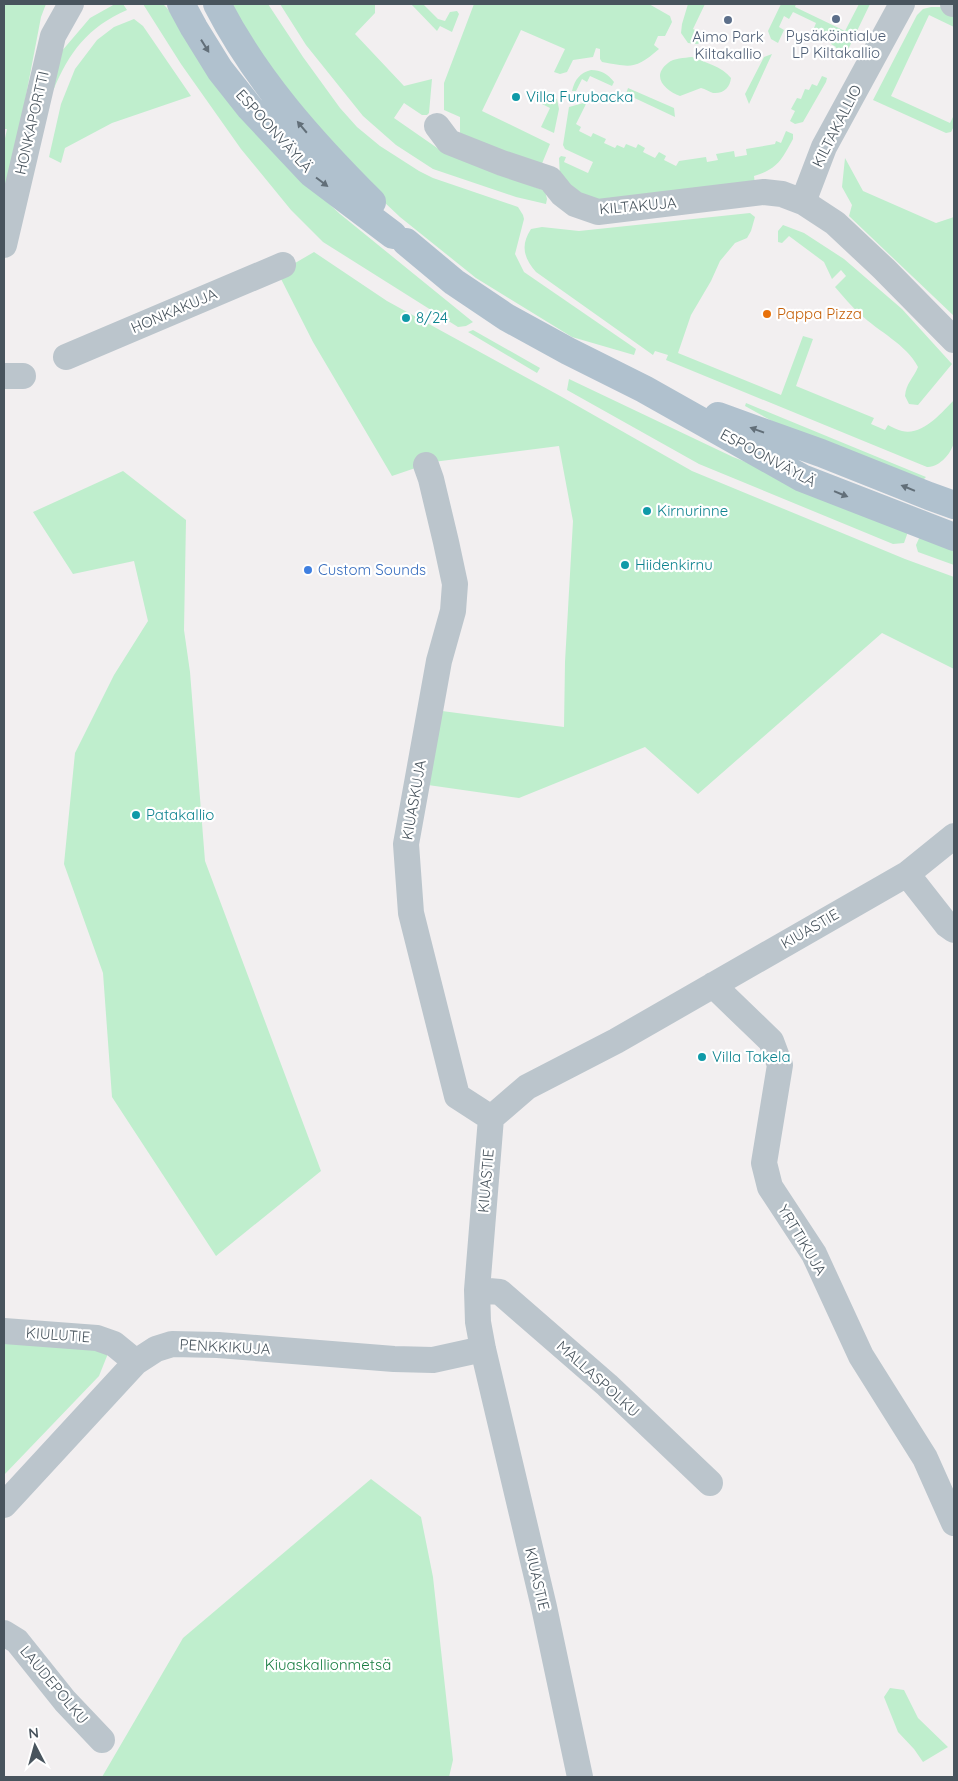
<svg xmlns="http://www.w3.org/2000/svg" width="958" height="1781" viewBox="0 0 958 1781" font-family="Quicksand,sans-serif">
<rect width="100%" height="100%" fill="#f2eff0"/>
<path fill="#bfeecd" d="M 4,4 L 46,4 L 41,17 L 20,127 L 4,197 L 4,143 L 7,129 L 4,129 Z
M 115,4 L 123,4 L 127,10 C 88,27 69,52 53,91 L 61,52 L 90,18 Z
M 143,4 L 163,4 L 167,8 L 220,87 L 268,147 L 340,214 L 473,322 L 466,326 L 458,327 L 323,242 L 291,210 L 241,149 L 181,64 Z
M 226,4 L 268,4 L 303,57 L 340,108 L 357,127 L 380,146 L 419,171 L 433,178 L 518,207 L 523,215 L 524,219 L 515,254 L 524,272 L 636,349 L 634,355 L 572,337 L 528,310 L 476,278 L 400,217 L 331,152 Z
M 280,4 L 375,4 L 375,13 L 355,34 L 404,86 L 432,79 L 429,113 L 427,115 L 422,115 L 404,103 L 394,118 L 443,152 L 545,191 L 547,199 L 546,204 L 516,197 L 433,169 L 396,145 L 363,116 L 306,45 Z
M 411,4 L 423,4 L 438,19 L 445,21 L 450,12 L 457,11 L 459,14 L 452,32 L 440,26 L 437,31 Z
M 474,4 L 649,4 L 670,16 L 672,22 L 665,36 L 658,36 L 654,45 L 659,49 C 635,70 631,67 602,62 L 600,59 L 600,49 L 596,48 L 593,57 L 573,60 L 567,72 L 560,74 L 554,72 L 565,49 L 521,30 L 482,111 L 550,144 L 541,166 L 460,141 L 460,117 L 444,110 L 444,83 Z
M 688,4 L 705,4 L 693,29 L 713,39 L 697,44 L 688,43 L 681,33 L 682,24 Z
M 781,4 L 796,4 L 795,7 L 845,31 L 859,4 L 870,4 L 843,60 L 831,58 L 836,47 L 831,44 L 835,37 L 814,28 L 816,23 L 793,12 L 789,19 L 784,16 L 779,27 L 784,30 L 778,43 L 771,39 L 768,31 Z
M 931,7 L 942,7 L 954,13 L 954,27 L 929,15 L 891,96 L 950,123 L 954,115 L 954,126 L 951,132 L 946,133 L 873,100 L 917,15 L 923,9 Z
M 134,19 L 143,26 L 191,96 L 112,123 L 65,148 L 61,163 L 49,157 L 61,104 L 75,69 L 97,40 L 114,27 Z
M 772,54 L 749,104 L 745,94 L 764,57 Z
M 692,57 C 704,62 723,67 731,78 C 730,87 724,94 713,93 C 710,92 705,89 701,88 L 680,96 C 666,91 650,77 668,63 C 674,58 684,58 692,57 Z
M 591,70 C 601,70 608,74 614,82 L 612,86 L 590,76 L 587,82 L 582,79 L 576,91 L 572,91 C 575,79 580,73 591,70 Z
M 822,76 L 827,78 L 826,82 L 803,122 L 795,124 L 790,121 L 795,111 L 791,109 L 797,98 L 801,99 L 805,89 L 809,90 L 812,84 L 817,86 Z
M 628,88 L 674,108 L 675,117 L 626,94 Z
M 545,91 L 557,99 L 559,109 L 554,133 L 541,127 L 550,108 L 540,103 Z
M 587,102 L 576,124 L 581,127 L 579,131 L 591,137 L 593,133 L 606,139 L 604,143 L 615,148 L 617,145 L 624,148 L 626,144 L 636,148 L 638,144 L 645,148 L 643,152 L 655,158 L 659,152 L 666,156 L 664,160 L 676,166 L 679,161 L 706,157 L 707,162 L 718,160 L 716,154 L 734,151 L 735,157 L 747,155 L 746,149 L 775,144 L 776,141 L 781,143 L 786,131 L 793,134 L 793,139 C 782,159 778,169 754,176 L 755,184 L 609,201 L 580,196 L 560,177 L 559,158 L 561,156 L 566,157 L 564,162 L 588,173 L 593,162 L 565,149 L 563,145 L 569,107 Z
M 845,158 L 863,191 L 936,223 L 954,217 L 954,316 L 849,216 L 852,205 L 842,187 Z
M 750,213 L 755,217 L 751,231 L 747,238 L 735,243 L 720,261 L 711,281 L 691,315 L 678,353 L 781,395 L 803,336 L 813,339 L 796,386 L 874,418 L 871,424 L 885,430 L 888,425 C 892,427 898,430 902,431 C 923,436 942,412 954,400 C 954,413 956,427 954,441 C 953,452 939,468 927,467 L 666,360 L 668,355 L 655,351 L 653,355 L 536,272 C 524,258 520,246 531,229 L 542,227 L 579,231 Z
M 783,225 L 804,233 L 844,259 L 902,309 L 952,364 L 918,405 L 909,404 L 905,396 C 906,383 913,379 918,367 C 906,344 879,332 860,314 C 851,306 843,296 835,287 L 846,276 L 841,270 L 832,279 L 824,262 L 789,236 L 782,243 L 778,242 L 778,231 Z
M 314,252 L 387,301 L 562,397 L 692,471 L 905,559 L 954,577 L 954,669 L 882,633 L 698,794 L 645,747 L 519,798 L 428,785 L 442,711 L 564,727 L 565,662 L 573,521 L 559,446 L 433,462 L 392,476 L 313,342 L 278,273 Z
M 473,330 L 540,368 L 537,373 L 468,332 Z
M 569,379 L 733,457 L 910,526 L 904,543 L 893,544 L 699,464 L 567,390 Z
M 746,403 L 926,477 L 920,483 L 792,432 L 745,406 Z
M 123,471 L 186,520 L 184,630 L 190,672 L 205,861 L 321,1171 L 216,1256 L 112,1097 L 103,973 L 64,864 L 75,753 L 114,675 L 148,621 L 134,561 L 73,574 L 33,512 Z
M 921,534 L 954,543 L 954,565 L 918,552 L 916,545 Z
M 4,1338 L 109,1351 L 99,1376 L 4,1475 Z
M 371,1479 L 421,1517 L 433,1577 L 453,1760 L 449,1777 L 102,1777 L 183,1638 Z
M 890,1688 L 904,1690 L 918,1718 L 948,1747 L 923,1762 L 914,1749 L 898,1732 L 884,1697 Z"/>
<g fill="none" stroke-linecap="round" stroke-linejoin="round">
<path stroke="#bbc5cc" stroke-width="26" d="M 953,4 L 954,4
M 437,126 L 449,142 L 502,163 L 550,179 L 562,194 L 575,204 L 598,212 L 764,192 L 782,194 L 803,202 L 835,223 L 884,269 L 954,340
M 803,202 L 824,147 L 902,4
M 4,245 L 53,36 L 71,4
M 66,357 L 283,265
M 4,376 L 23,376
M 426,465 L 431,479 L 446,542 L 455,584 L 453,611 L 439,661 L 406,844 L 411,913 L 457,1096 L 491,1118
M 907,874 L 947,925 L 954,930
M 713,985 L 771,1041 L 780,1065 L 764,1163 L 770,1187 L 814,1254 L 861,1356 L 925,1458 L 954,1523
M 477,1290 L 500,1292 L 607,1385 L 710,1483
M 4,1331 L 97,1338 L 114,1344 L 136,1362
M 4,1505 L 136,1362 L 156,1349 L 172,1344 L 218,1345 L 394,1359 L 433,1360 L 483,1349
M 4,1633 L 17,1641 L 65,1701 L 102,1740
M 580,1777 L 544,1607 L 483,1349 L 478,1322 L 477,1290 L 491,1118 L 527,1087 L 616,1041 L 907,874 L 954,836"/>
<path stroke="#b0c1ce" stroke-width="28" d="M 181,4 L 194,28 L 220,70 L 250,108 L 311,173 L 393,235
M 217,4 C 256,80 312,142 372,202
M 406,242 L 454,282 L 506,317 L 568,351 L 644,389 L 802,478 L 954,537
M 718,416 L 821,453 L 929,496 L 954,505"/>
</g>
<defs><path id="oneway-solid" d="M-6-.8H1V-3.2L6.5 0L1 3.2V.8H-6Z" transform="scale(1.25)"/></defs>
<g fill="#626f79">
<use href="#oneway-solid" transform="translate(205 46) rotate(58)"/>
<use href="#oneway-solid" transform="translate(302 127) rotate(-130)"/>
<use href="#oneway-solid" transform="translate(322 182) rotate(37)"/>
<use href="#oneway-solid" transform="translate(757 430) rotate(-160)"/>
<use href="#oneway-solid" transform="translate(908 488) rotate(-158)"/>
<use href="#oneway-solid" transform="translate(841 494) rotate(22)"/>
</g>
<g fill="#5c6f8a" stroke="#fff" stroke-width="2">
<circle cx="836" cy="19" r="5"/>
<circle cx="728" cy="20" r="5"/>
</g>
<g fill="#0f9aa8" stroke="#fff" stroke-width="2">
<circle cx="516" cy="97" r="5"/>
<circle cx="406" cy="318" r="5"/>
<circle cx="647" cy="511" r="5"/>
<circle cx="625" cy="565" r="5"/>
<circle cx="136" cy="815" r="5"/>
<circle cx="702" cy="1057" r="5"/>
</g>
<circle fill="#e8710a" stroke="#fff" stroke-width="2" cx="767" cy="314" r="5"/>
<circle fill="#3f7fe0" stroke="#fff" stroke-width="2" cx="308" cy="570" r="5"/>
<g text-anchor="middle" stroke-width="4.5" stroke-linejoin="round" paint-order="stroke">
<g font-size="15" fill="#4e5e75" stroke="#fff">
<text x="836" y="41">Pysäköintialue<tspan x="836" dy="17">LP Kiltakallio</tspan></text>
<text x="728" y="42">Aimo Park<tspan x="728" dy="17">Kiltakallio</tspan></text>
</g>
<g font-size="15" fill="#0d838f" stroke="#fff" text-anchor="start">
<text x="526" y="102">Villa Furubacka</text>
<text x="416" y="323">8/24</text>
<text x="657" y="516">Kirnurinne</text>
<text x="635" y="570">Hiidenkirnu</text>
<text x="146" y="820">Patakallio</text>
<text x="712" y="1062">Villa Takela</text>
</g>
<g font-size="15" fill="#48545d" stroke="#fff">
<text transform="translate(32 123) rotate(-77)" y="5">HONKAPORTTI</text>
<text transform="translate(837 126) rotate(-63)" y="5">KILTAKALLIO</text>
<text transform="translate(274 131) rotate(48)" y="5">ESPOONVÄYLÄ</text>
<text transform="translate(638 206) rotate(-5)" y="5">KILTAKUJA</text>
<text transform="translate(174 311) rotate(-23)" y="5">HONKAKUJA</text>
<text transform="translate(768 458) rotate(28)" y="5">ESPOONVÄYLÄ</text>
<text transform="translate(414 800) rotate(-80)" y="5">KIUASKUJA</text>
<text transform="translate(810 929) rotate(-30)" y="5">KIUASTIE</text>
<text transform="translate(486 1181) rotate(-85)" y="5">KIUASTIE</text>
<text transform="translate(802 1240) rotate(59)" y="5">YRTTIKUJA</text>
<text transform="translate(58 1335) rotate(4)" y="5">KIULUTIE</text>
<text transform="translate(225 1347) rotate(3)" y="5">PENKKIKUJA</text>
<text transform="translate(598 1379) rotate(42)" y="5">MALLASPOLKU</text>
<text transform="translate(537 1579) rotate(77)" y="5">KIUASTIE</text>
<text transform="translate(54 1685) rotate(50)" y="5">LAUDEPOLKU</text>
</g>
<g font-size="15" fill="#c56008" stroke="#fff" text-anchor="start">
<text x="777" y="319">Pappa Pizza</text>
</g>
<g font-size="15" fill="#366cbe" stroke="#fff" text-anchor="start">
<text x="318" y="575">Custom Sounds</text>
</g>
<g font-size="15" fill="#197d42" stroke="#fff">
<text x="328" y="1670">Kiuaskallionmetsä</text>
</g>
</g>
<rect width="958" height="1781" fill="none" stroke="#48545d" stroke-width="10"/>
<g transform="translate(35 1746) rotate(354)" stroke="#ffffff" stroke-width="4" paint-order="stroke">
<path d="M0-4L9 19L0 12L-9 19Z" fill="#48545d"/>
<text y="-8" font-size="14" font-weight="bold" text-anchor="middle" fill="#48545d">N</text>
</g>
</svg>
